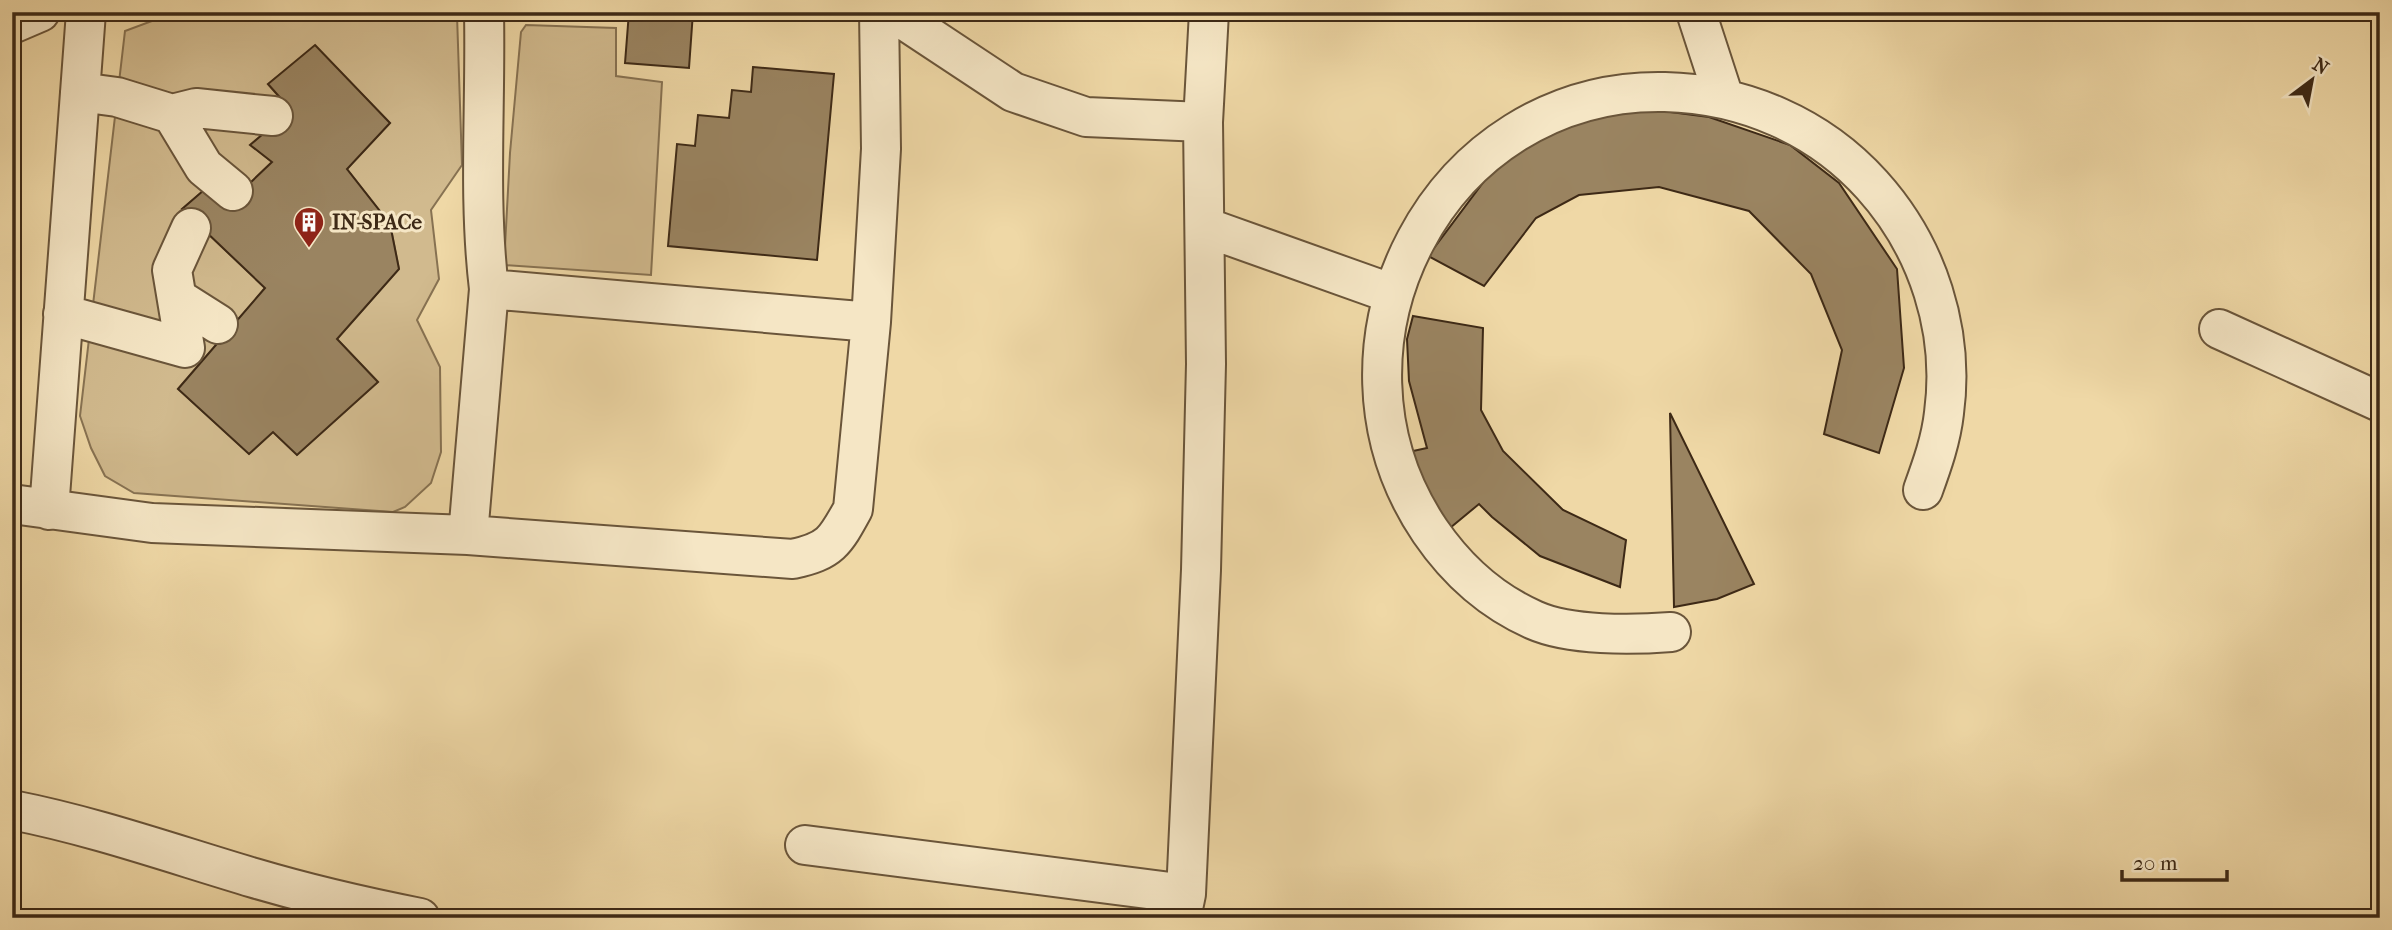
<svg xmlns="http://www.w3.org/2000/svg" width="2392" height="930" viewBox="0 0 2392 930" font-family="'IM FELL French Canon',serif">
<rect width="100%" height="100%" fill="#efd8a6"/>
<filter id="stains"><feTurbulence type="fractalNoise" baseFrequency=".00286" numOctaves="4"/><feColorMatrix values="0 0 0 0 .2 0 0 0 0 .09 0 0 0 0 .02 0 0 0 .5 -.17"/></filter>
<radialGradient id="worn" r=".72"><stop offset=".6" stop-color="#630" stop-opacity="0"/><stop offset="1" stop-color="#630" stop-opacity=".3"/></radialGradient>
<path fill="#d1ba8e" stroke="#877252" stroke-width="2" fill-rule="evenodd" d="M 176,12 L 436,12 L 457,15 L 462,165 L 431,210 L 439,279 L 417,320 L 440,367 L 441,452 L 431,483 L 405,507 L 393,512 L 134,493 L 105,476 L 91,448 L 80,416 L 125,31 ZM 315,46 L 390,123 L 347,169 L 390,224 L 399,269 L 337,339 L 378,382 L 297,455 L 273,432 L 249,454 L 178,389 L 265,288 L 182,209 L 204,190 L 225,207 L 272,162 L 251,145 L 291,110 L 268,84 Z
M 526,25 L 616,28 L 616,76 L 662,82 L 651,275 L 504,265 L 510,153 L 521,32 Z"/>
<path fill="#9a8461" stroke="#3d2916" stroke-width="2" d="M 629,12 L 693,12 L 689,68 L 625,63 Z
M 315,45 L 390,123 L 347,169 L 390,224 L 399,269 L 337,339 L 378,382 L 297,455 L 273,432 L 249,454 L 178,389 L 265,288 L 182,209 L 204,190 L 225,207 L 272,162 L 250,145 L 291,110 L 268,84 Z
M 753,67 L 834,74 L 817,260 L 668,246 L 677,144 L 695,146 L 698,115 L 729,118 L 732,90 L 751,92 Z
M 1624,106 L 1709,117 L 1790,145 L 1839,183 L 1897,269 L 1904,368 L 1879,453 L 1824,434 L 1842,350 L 1811,274 L 1749,211 L 1659,187 L 1579,195 L 1536,218 L 1484,286 L 1428,256 L 1488,176 L 1531,141 Z
M 1413,316 L 1483,328 L 1481,410 L 1503,451 L 1563,510 L 1626,540 L 1620,587 L 1540,556 L 1492,517 L 1479,504 L 1450,528 L 1404,453 L 1427,448 L 1409,381 L 1407,339 Z
M 1670,413 L 1754,584 L 1717,599 L 1674,607 Z"/>
<g fill="none" stroke-linecap="round" stroke-linejoin="round">
<g stroke="#6a553a" stroke-width="42">
<path id="minor" d="M 484,12 C 486,105 478,197 489,289 L 871,322 L 881,149 L 879,12
M 892,12 L 1013,92 L 1086,117 L 1203,122
M 1696,12 L 1724,98
M 12,24 L 40,12
M 80,92 L 117,97 L 172,114 L 204,167 L 233,191
M 172,114 L 196,108 L 273,116
M 1205,227 L 1393,294
M 177,298 L 218,324
M 63,314 L 185,348 L 172,270 L 191,228
M 2219,329 L 2380,402
M 12,504 L 152,523 L 468,535 L 793,559 C 830,551 835,542 853,509 L 871,322
M 49,510 L 86,12
M 468,535 L 489,289
M 1671,632 C 1632,635 1570,636 1534,620 C 1491,601 1456,569 1430,531 C 1305,346 1439,87 1665,92 C 1744,94 1819,126 1872,185 C 1928,247 1955,331 1944,413 C 1941,440 1932,465 1923,490
M 12,810 C 94,826 173,854 254,878 C 308,894 364,907 420,918
M 805,845 L 1186,894
M 1181,918 L 1186,894 L 1201,570 L 1206,364 L 1203,122 L 1209,12"/>
</g>
<use href="#minor" stroke="#f5e6c5" stroke-width="38"/>
</g>
<defs>
<g id="building-pin" transform="scale(1.575)"><path d="M0 17L-7.5 6A9.5 9.5 0 1 1 7.5 6Z" fill="#8f2418" stroke="#f5e6c5"/><path d="M-4-6H4V6H1V3H-1V6H-4ZM-2.5-4.3h1.7v1.8h-1.7ZM.8-4.3h1.7v1.8H.8ZM-2.5-1h1.7V.8h-1.7ZM.8-1h1.7V.8H.8Z" fill="#fff"/></g>
</defs>
<g fill-rule="evenodd">
<use href="#building-pin" x="309" y="222"/>
</g>
<g text-anchor="middle" stroke-width="6" stroke-linejoin="round" paint-order="stroke">
<g font-size="21" font-weight="bold" fill="#3d2916" stroke="#f5e6c5" text-anchor="start">
<text x="332" y="229">IN-SPACe</text>
</g>
</g>
<rect width="2392" height="930" fill="none" stroke="#efd8a6" stroke-width="42"/>
<rect x="14" y="14" width="2364" height="902" fill="none" stroke="#3d2916" stroke-width="3.5"/>
<rect x="21" y="21" width="2350" height="888" fill="none" stroke="#3d2916" stroke-width="2"/>
<g transform="translate(2312 80) rotate(32)" stroke="#f5e6c5" stroke-width="5" paint-order="stroke">
<path d="M0-5L12 26L0 18L-12 26Z" fill="#3d2916"/>
<text y="-10" font-size="19" font-weight="bold" text-anchor="middle" fill="#3d2916">N</text>
</g>
<path d="M2122 870v10h105v-10" fill="none" stroke="#3d2916" stroke-width="3.5"/>
<text x="2133" y="870" font-size="21" fill="#3d2916" stroke="#f5e6c5" stroke-width="5" paint-order="stroke">20 m</text>
<rect width="100%" height="100%" filter="url(#stains)"/>
<rect width="100%" height="100%" fill="url(#worn)"/>
</svg>
